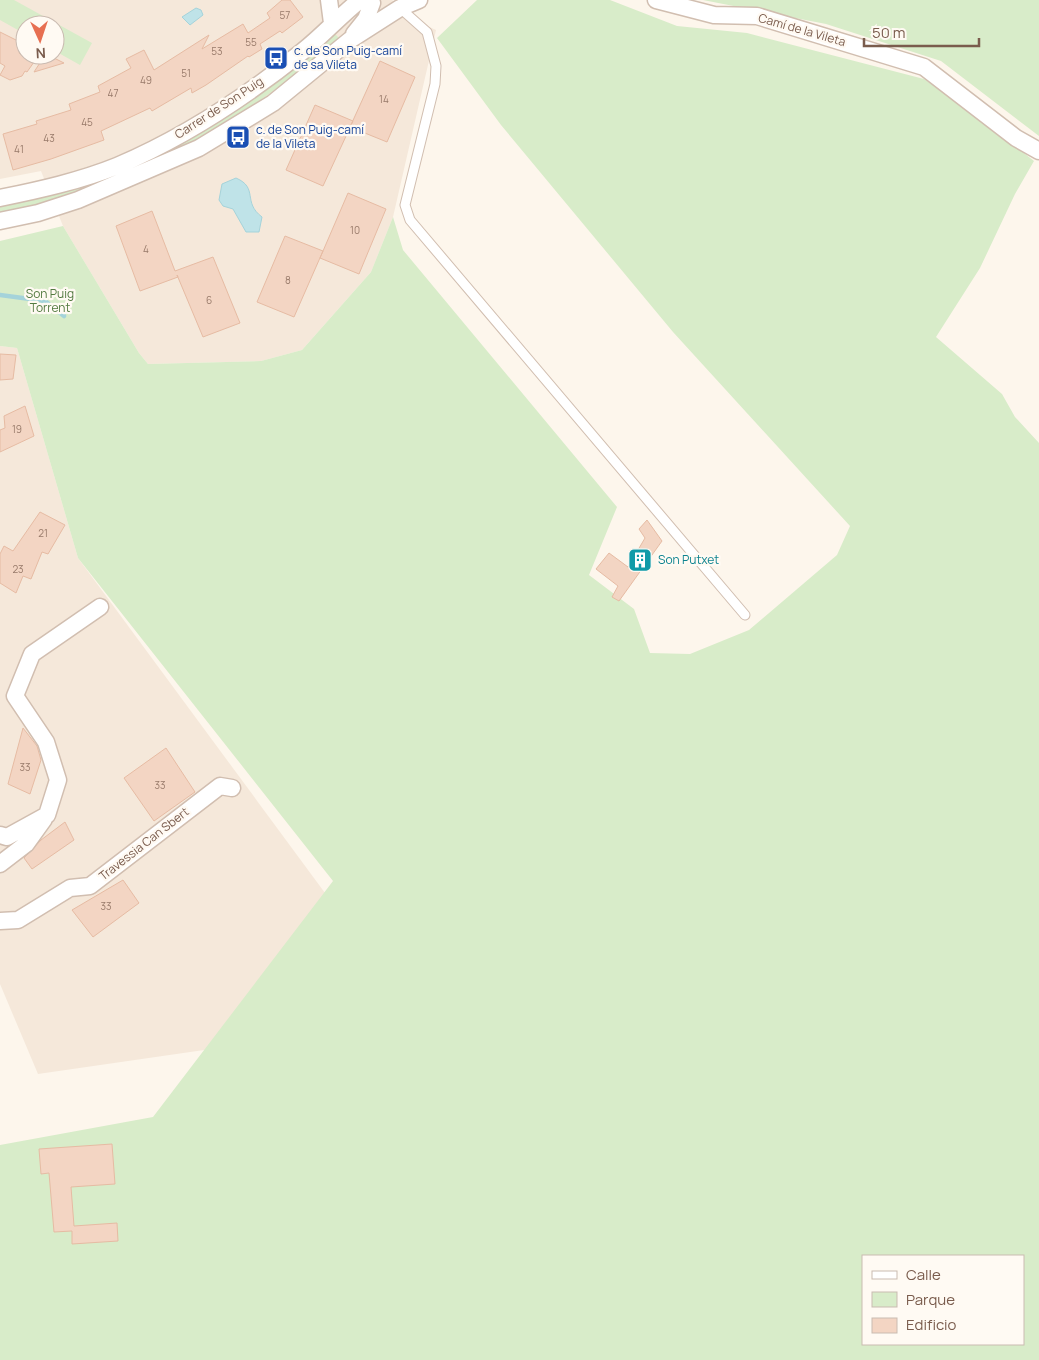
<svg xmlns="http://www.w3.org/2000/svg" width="1039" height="1360" viewBox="0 0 1039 1360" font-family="Manrope,sans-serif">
<rect width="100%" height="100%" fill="#fdf6ec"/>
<path fill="#f5e8da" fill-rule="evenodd" d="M 0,0 L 392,0 L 427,26 L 436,30 L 393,217 L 371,272 L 302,350 L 261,361 L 148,364 L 139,353 L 63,226 L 41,171 L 0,179 ZM 25,25 L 55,25 L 55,55 L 25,55 Z
M 0,346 L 17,348 L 78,558 L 401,996 L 398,1022 L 38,1074 L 0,984 Z"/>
<path fill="#d8ecc9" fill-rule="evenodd" d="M 0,0 L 14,0 L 92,43 L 80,65 L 55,51 L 55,25 L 25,25 L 25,34 L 0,20 Z
M 477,0 L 610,0 L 677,26 L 747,33 L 924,79 L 972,112 L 1034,161 L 1015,194 L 980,268 L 936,337 L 1002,394 L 1015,417 L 1039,443 L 1039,1360 L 0,1360 L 0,1145 L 153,1117 L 333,881 L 78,558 L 17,348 L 0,346 L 0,241 L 63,226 L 139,353 L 148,364 L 261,361 L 302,350 L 371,272 L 393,217 L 403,250 L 617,507 L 589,575 L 634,609 L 650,653 L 690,654 L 749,630 L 837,555 L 850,526 L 673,332 L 501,125 L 437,38 ZM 863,1256 L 1023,1256 L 1023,1344 L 863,1344 Z
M 703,0 L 1039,0 L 1039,136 L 941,61 L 826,24 Z
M 334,33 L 339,38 C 247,120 123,193 0,213 L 0,207 L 32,199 L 211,125 L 254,99 Z"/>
<path fill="#bfe3e8" stroke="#a5d3da" d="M 196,8 L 201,10 L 203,15 L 190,25 L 182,17 Z
M 236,178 C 259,188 242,202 262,217 L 259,232 L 246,232 L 233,209 L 223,206 L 219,200 L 222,184 Z"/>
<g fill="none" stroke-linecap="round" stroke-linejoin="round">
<path stroke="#a5d3da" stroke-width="4.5" d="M 0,295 L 45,301 L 64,316"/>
</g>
<path fill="#f3d5c3" stroke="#e6bba3" d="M 282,0 L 290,0 L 303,17 L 282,33 L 280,31 L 260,44 L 262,49 L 249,57 L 248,56 L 206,85 L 192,93 L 191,88 L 152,111 L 150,108 L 101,131 L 104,140 L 51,159 L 13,170 L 3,134 L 37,124 L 36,121 L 71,110 L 69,104 L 100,92 L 98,86 L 131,68 L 126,59 L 144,50 L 154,70 L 209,35 L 202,49 L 243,24 L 248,33 L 270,18 L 267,13 Z
M 0,32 L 24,44 L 19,53 L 34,62 L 27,72 L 25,71 L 22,76 L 10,80 L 0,75 L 5,66 L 0,63 Z
M 45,55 L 48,55 L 64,63 L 34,72 Z
M 380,61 L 415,77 L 387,142 L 350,127 Z
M 315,105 L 353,121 L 323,186 L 286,170 Z
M 348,193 L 386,209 L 359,274 L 320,258 Z
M 152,211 L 175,271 L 213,257 L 240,323 L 203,337 L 177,275 L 178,277 L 140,291 L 116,226 Z
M 285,236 L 323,251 L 294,317 L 257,302 Z
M 0,354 L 16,355 L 13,379 L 0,380 Z
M 25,406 L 34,436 L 0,452 L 0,430 L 5,428 L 4,416 Z
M 40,512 L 65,525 L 48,554 L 42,552 L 31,579 L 23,576 L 16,593 L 0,583 L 0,554 L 4,546 L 13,551 Z
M 647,520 L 662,541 L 619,601 L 612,597 L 618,586 L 596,569 L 609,553 L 628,567 L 645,538 L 639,529 Z
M 23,728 L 37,746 L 41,760 L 30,794 L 8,784 Z
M 166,748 L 195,792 L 154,821 L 124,778 Z
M 65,822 L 74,840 L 32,869 L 24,858 L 41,840 Z
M 123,880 L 139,903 L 93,937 L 72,910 Z
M 112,1144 L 115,1184 L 71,1187 L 74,1226 L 117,1223 L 118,1241 L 72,1244 L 72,1231 L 54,1232 L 49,1173 L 41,1174 L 39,1149 Z"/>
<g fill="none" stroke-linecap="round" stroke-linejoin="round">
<g stroke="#d1beb0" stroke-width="11">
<path id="lane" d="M 400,8 L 427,32 L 436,66 L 435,84 L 405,205 L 410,220 L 745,615"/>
</g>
<g stroke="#d1beb0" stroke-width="19">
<path id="street" d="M 329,0 L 332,23
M 656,0 L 714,15 L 757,16 L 924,67 L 1016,138 L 1039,151
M 354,34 L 366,19 L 372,3
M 0,198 C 39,190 80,181 117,166 C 183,138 247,96 303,51 C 323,35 340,16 360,0
M 0,221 L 38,213 L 78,200 L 199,148 L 273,103 L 350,40 L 400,8 L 419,0
M 0,835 L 7,837 L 47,815 L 58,780 L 46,742 L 15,696 L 32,654 L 100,607
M 0,864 L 26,844 L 44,819
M 0,921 L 18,920 L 70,888 L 90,886 L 220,786 L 232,788"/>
</g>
<use href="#lane" stroke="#fff" stroke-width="9"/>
<use href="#street" stroke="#fff" stroke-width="16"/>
</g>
<defs>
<g id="bus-square" transform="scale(1.25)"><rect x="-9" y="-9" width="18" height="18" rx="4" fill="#1a4fb4" stroke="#fffaf3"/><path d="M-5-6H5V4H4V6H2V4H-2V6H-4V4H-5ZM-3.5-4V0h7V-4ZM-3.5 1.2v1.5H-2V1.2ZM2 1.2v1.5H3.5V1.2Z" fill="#fff"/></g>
<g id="building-square" transform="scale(1.25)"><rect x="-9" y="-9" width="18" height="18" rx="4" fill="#0f9aa8" stroke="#fffaf3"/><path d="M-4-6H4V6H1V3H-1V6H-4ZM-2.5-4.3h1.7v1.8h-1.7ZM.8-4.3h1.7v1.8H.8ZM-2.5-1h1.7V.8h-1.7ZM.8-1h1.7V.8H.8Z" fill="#fff"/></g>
</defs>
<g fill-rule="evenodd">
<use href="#bus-square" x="276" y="58"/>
<use href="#bus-square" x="238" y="137"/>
<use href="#building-square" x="640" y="560"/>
</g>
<g text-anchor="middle" stroke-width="4.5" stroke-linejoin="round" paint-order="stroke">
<g font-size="10" fill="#987a6a">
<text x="285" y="19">57</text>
<text x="251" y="46">55</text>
<text x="217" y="55">53</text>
<text x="186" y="77">51</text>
<text x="146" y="84">49</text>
<text x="113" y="97">47</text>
<text x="384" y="103">14</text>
<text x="87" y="126">45</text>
<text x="49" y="142">43</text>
<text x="19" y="153">41</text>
<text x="355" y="234">10</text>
<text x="146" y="253">4</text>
<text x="288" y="284">8</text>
<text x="209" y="304">6</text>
<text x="17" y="433">19</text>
<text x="43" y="537">21</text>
<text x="18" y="573">23</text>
<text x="25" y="771">33</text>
<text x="160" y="789">33</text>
<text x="106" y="910">33</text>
</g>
<g font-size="12" fill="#7a5c4d" stroke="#fffaf3">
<text transform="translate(802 30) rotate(16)" y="4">Camí de la Vileta</text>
<text transform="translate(219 108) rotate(-33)" y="4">Carrer de Son Puig</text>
<text transform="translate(144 844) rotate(-38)" y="4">Travessia Can Sbert</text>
</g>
<g font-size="12" fill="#164399" stroke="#fffaf3" text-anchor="start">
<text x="294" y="55">c. de Son Puig-camí<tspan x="294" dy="14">de sa Vileta</tspan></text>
<text x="256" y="134">c. de Son Puig-camí<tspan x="256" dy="14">de la Vileta</tspan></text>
</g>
<g font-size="12" fill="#537a41" stroke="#fffaf3">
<text x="50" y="298">Son Puig<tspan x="50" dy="14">Torrent</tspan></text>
</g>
<g font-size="12" fill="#0d838f" stroke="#fffaf3" text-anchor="start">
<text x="658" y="564">Son Putxet</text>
</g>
</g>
<rect x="862" y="1255" width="162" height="90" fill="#fffaf3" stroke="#cabbb1"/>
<rect x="872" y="1271" width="25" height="8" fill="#ffffff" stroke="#cabbb1"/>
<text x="906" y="1280" font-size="15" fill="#7a5c4d">Calle</text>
<rect x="872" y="1292" width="25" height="15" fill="#d8ecc9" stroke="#cabbb1"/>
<text x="906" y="1305" font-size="15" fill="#7a5c4d">Parque</text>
<rect x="872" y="1318" width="25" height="15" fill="#f3d5c3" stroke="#cabbb1"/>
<text x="906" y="1330" font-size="15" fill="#7a5c4d">Edificio</text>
<g transform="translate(40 40) rotate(177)"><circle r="24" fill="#fffaf3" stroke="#cabbb1"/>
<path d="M0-4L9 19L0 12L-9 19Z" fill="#e76f51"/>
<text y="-8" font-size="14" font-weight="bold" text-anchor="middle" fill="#7a5c4d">N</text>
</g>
<path d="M864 38v8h115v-8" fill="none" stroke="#7a5c4d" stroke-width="2.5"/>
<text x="872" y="38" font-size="15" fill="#7a5c4d" stroke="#fffaf3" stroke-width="4" paint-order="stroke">50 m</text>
</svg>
